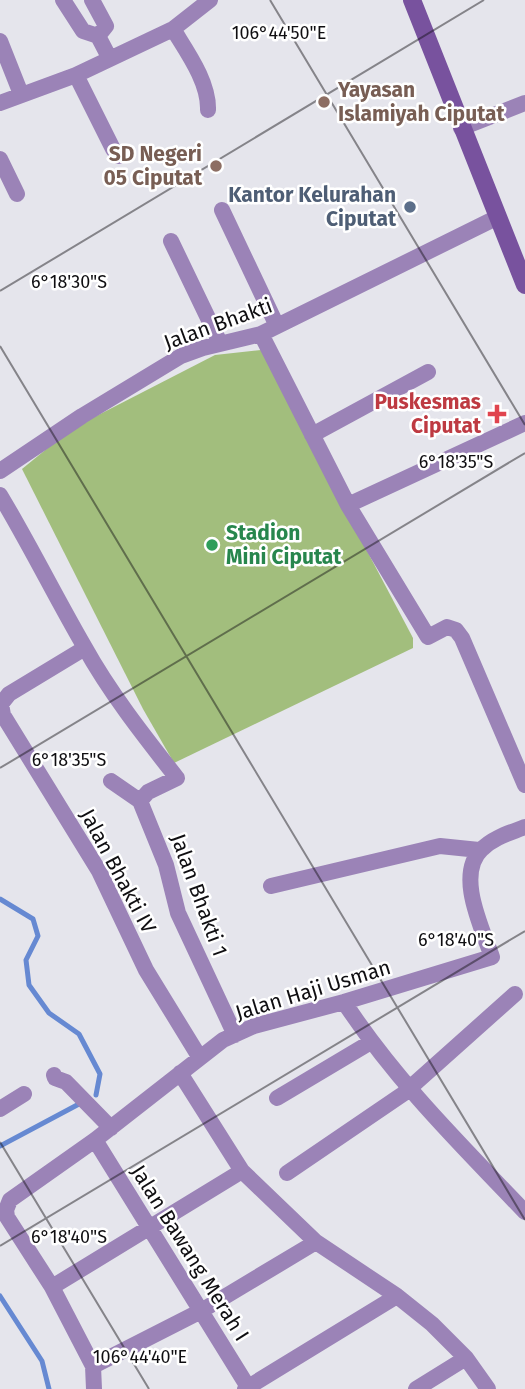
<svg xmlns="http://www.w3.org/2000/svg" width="525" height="1389" viewBox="0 0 525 1389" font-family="'Fira Sans',sans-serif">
<rect width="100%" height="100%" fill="#e5e5ec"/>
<path fill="#a2be7d" d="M 261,350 L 413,638 L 413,648 L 174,763 L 143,709 L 22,469 L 71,429 L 215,355 Z"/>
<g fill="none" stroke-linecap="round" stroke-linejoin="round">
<path stroke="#6689d2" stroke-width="5" d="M 0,899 L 33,919 L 38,936 L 26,960 L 29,985 L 49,1013 L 79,1034 L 100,1074 L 96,1095
M 0,1146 L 79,1104
M 0,1296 L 42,1361 L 49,1389"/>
<path stroke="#9b83b7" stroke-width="16" d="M 63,0 L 83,31 L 98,36 L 110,59
M 92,0 L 106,26 L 98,36
M 173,29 C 187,52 209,82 208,110
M 0,41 L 21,94
M 76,75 L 113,149 L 119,156
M 0,103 L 76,75 L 173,29 L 210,0
M 461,128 L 525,103
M 0,159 L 17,194
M 222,210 L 277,326
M 171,241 L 220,343
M 261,334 L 348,505 L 428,637 L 447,627 L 456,630 L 462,638 L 525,785
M 312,435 L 428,372
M 0,471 L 82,416 L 181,356 L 203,348 L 261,334 L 498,217
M 0,495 C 30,545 55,596 84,646 C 110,693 144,736 177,778 L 148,792 L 140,801
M 348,505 L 525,423
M 85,648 L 9,694 L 1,704 L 3,715 L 99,871 L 146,970 L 200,1058
M 111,781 L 140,801 L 166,865 L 178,913 L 235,1035
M 271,886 L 440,846 L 479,850
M 344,1002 C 396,1081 460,1144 525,1212
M 180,1073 L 242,1171 L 316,1242 L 397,1296 L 432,1324 L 466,1358 L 488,1389
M 54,1075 L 55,1078 L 66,1082 L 111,1128
M 277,1098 L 371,1042
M 0,1109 L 24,1094
M 95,1140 L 248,1387
M 287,1173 L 403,1094 L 515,994
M 52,1287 L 242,1171
M 93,1366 L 201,1311 L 316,1242
M 94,1389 L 93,1366 L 52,1287 L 7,1217 L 6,1210 L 10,1200 L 95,1140 L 223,1040 L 254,1026 L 344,1002 L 492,957 C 482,928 455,874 482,849 C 494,837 510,833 525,827
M 245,1389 L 397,1296
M 416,1389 L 466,1358"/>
<path stroke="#78529e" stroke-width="18" d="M 412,0 L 525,285"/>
</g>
<path fill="none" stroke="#0f0e11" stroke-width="2" stroke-opacity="0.45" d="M 270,0 L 525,425M 0,291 L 484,0M 0,346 L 525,1220M 0,768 L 525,453M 0,1142 L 149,1389M 0,1246 L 525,931"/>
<g fill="#8d6e63" stroke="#fff" stroke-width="2.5">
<circle cx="324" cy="102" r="7"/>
<circle cx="216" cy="166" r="7"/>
</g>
<circle fill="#5c6f8a" stroke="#fff" stroke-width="2.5" cx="410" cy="207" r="7"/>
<path fill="#e0444e" stroke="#fff" stroke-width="2.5" d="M493.5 403.5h7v7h7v7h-7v7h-7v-7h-7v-7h7z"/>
<circle fill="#2e9e5b" stroke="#fff" stroke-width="2.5" cx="212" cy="545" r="7"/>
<g text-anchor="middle" stroke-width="5" stroke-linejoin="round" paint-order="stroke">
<g font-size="21" font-weight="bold" fill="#785e54" stroke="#fff" text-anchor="start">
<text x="338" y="97">Yayasan<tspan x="338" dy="24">Islamiyah Ciputat</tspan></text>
<text x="202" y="161" text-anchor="end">SD Negeri<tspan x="202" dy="24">05 Ciputat</tspan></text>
</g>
<g font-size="21" font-weight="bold" fill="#4e5e75" stroke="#fff" text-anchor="end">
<text x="396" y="202">Kantor Kelurahan<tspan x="396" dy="24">Ciputat</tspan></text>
</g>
<g font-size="21" fill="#0f0e11" stroke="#fff">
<text transform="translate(218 324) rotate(-20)" y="7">Jalan Bhakti</text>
<text transform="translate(118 871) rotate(62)" y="7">Jalan Bhakti IV</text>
<text transform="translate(199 895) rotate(70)" y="7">Jalan Bhakti 1</text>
<text transform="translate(313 990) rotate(-17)" y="7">Jalan Haji Usman</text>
<text transform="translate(190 1253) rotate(58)" y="7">Jalan Bawang Merah I</text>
</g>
<g font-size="21" font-weight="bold" fill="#be3a42" stroke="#fff" text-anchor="end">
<text x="481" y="409">Puskesmas<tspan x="481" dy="24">Ciputat</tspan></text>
</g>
<g font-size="21" font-weight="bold" fill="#27864d" stroke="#fff" text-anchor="start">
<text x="226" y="540">Stadion<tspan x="226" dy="24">Mini Ciputat</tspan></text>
</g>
</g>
<g font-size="18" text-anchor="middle" fill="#0f0e11" stroke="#fff" stroke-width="5" stroke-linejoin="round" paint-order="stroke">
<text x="279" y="39">106°44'50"E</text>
<text x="69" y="288">6°18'30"S</text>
<text x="456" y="468">6°18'35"S</text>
<text x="69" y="766">6°18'35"S</text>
<text x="456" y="946">6°18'40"S</text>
<text x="69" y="1243">6°18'40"S</text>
<text x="140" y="1363">106°44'40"E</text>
</g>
</svg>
